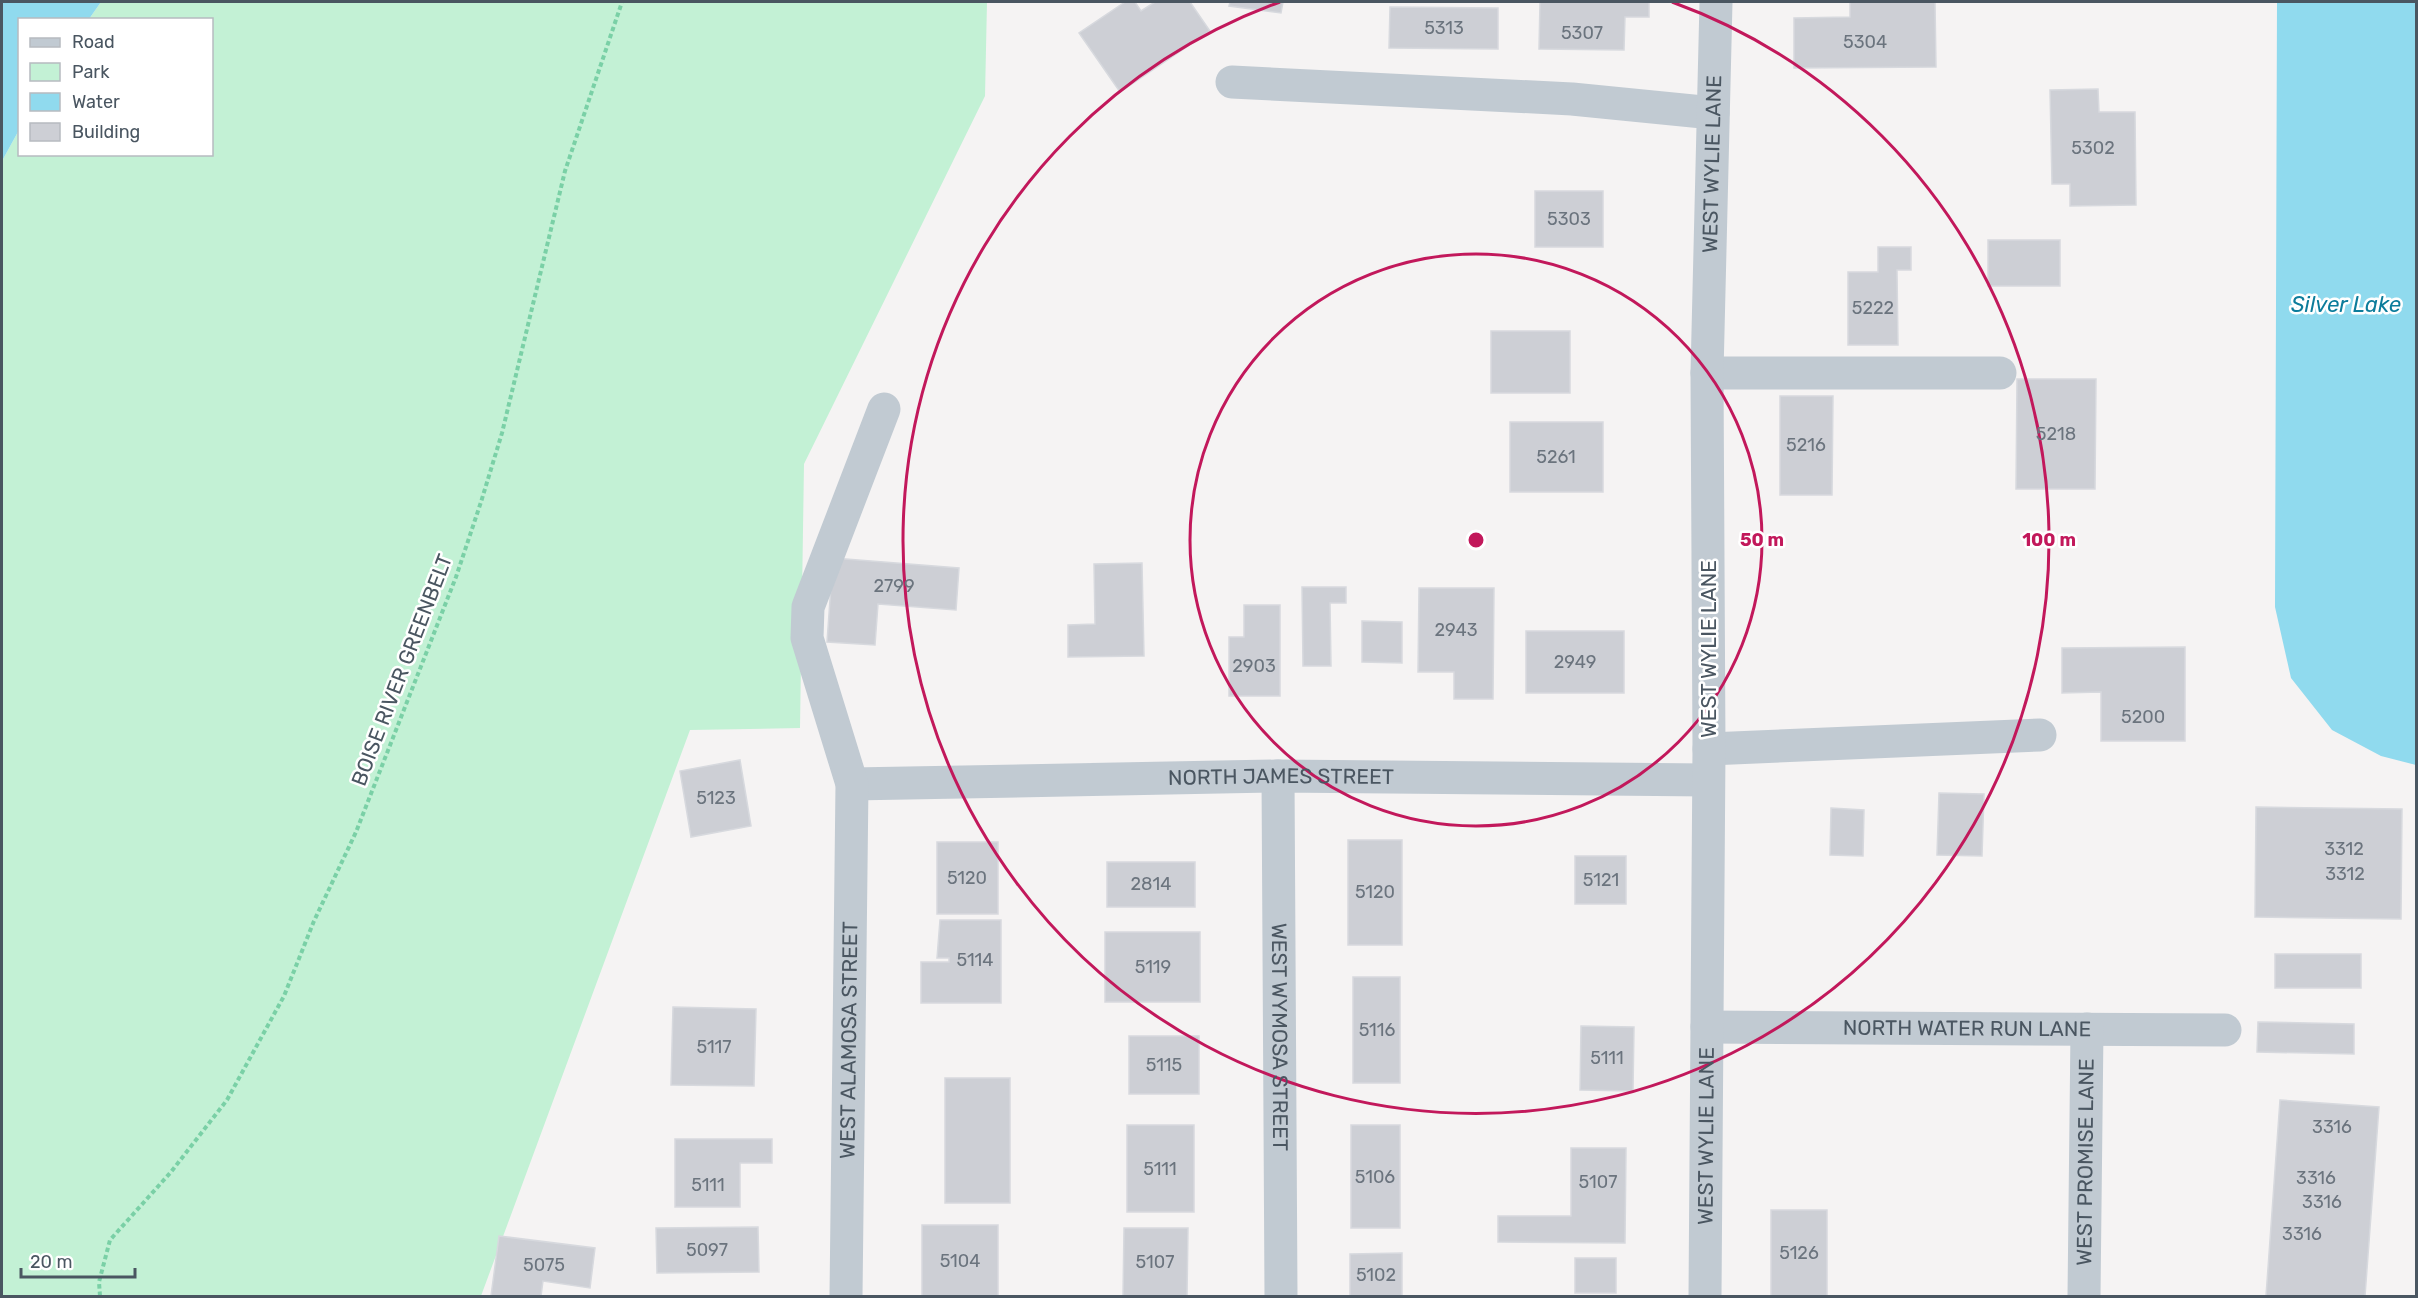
<svg xmlns="http://www.w3.org/2000/svg" width="2418" height="1298" viewBox="0 0 2418 1298" font-family="Rubik,sans-serif">
<rect width="100%" height="100%" fill="#f5f3f3"/>
<path fill="#c3f1d5" d="M 101,2 L 987,2 L 985,96 L 804,464 L 800,728 L 690,730 L 481,1296 L 2,1296 L 2,161 L 19,130 L 20,154 L 212,154 L 212,20 L 89,19 Z"/>
<path fill="#90daee" d="M 2,2 L 101,2 L 89,19 L 20,20 L 19,130 L 2,161 Z
M 2277,2 L 2416,2 L 2416,765 L 2381,756 L 2332,730 L 2291,678 L 2275,607 Z"/>
<path fill="#cdcfd5" stroke="#d7d9de" stroke-width="1.5" d="M 1125,2 L 1135,2 L 1141,11 L 1155,2 L 1190,2 L 1210,31 L 1120,92 L 1079,33 Z
M 1230,2 L 1283,2 L 1281,13 L 1229,6 Z
M 1540,2 L 1649,2 L 1649,17 L 1625,17 L 1624,50 L 1539,49 Z
M 1850,2 L 1935,2 L 1936,67 L 1794,68 L 1794,18 L 1850,17 Z
M 1390,7 L 1498,8 L 1498,49 L 1389,48 Z
M 2098,89 L 2099,112 L 2135,112 L 2136,205 L 2070,206 L 2070,184 L 2052,184 L 2050,90 Z
M 1535,191 L 1603,191 L 1603,247 L 1535,247 Z
M 1988,240 L 2060,240 L 2060,286 L 1988,286 Z
M 1878,247 L 1911,247 L 1911,270 L 1897,270 L 1898,345 L 1848,345 L 1848,272 L 1878,272 Z
M 1491,331 L 1570,331 L 1570,393 L 1491,393 Z
M 2017,379 L 2096,379 L 2095,489 L 2016,489 Z
M 1780,396 L 1833,396 L 1832,495 L 1780,495 Z
M 1510,422 L 1603,422 L 1603,492 L 1510,492 Z
M 833,558 L 959,568 L 956,610 L 878,604 L 875,645 L 827,642 Z
M 1142,563 L 1144,656 L 1068,657 L 1068,625 L 1095,624 L 1094,564 Z
M 1302,587 L 1346,587 L 1346,603 L 1330,603 L 1331,666 L 1303,666 Z
M 1419,588 L 1494,588 L 1493,699 L 1454,699 L 1454,672 L 1418,672 Z
M 1244,605 L 1280,605 L 1280,696 L 1229,696 L 1229,637 L 1244,637 Z
M 1362,621 L 1402,622 L 1402,663 L 1362,662 Z
M 1526,631 L 1624,631 L 1624,693 L 1526,693 Z
M 2185,647 L 2185,741 L 2101,741 L 2101,692 L 2062,693 L 2062,648 Z
M 740,760 L 751,826 L 691,837 L 680,771 Z
M 1939,793 L 1984,794 L 1982,856 L 1937,855 Z
M 2256,807 L 2402,809 L 2401,919 L 2255,917 Z
M 1831,808 L 1864,810 L 1863,856 L 1830,855 Z
M 1348,840 L 1402,840 L 1402,945 L 1348,945 Z
M 937,842 L 998,842 L 998,914 L 937,914 Z
M 1575,856 L 1626,856 L 1626,904 L 1575,904 Z
M 1107,862 L 1195,862 L 1195,907 L 1107,907 Z
M 940,920 L 1001,920 L 1001,1003 L 921,1003 L 921,962 L 949,962 L 949,958 L 937,958 Z
M 1105,932 L 1200,932 L 1200,1002 L 1105,1002 Z
M 2275,954 L 2361,954 L 2361,988 L 2275,988 Z
M 1353,977 L 1400,977 L 1400,1083 L 1353,1083 Z
M 673,1007 L 756,1009 L 754,1086 L 671,1085 Z
M 2258,1022 L 2354,1024 L 2354,1054 L 2257,1052 Z
M 1581,1026 L 1634,1027 L 1633,1091 L 1580,1090 Z
M 1129,1036 L 1199,1036 L 1199,1094 L 1129,1094 Z
M 945,1078 L 1010,1078 L 1010,1203 L 945,1203 Z
M 2280,1100 L 2379,1107 L 2365,1296 L 2266,1296 Z
M 1127,1125 L 1194,1125 L 1194,1212 L 1127,1212 Z
M 1351,1125 L 1400,1125 L 1400,1228 L 1351,1228 Z
M 675,1139 L 772,1139 L 772,1163 L 740,1163 L 740,1207 L 675,1207 Z
M 1571,1148 L 1626,1148 L 1625,1243 L 1498,1242 L 1498,1216 L 1571,1216 Z
M 1771,1210 L 1827,1210 L 1827,1296 L 1771,1296 Z
M 922,1225 L 998,1225 L 998,1296 L 922,1296 Z
M 758,1227 L 759,1272 L 657,1273 L 656,1228 Z
M 1124,1228 L 1188,1228 L 1187,1296 L 1123,1296 Z
M 499,1236 L 595,1248 L 590,1288 L 543,1281 L 541,1296 L 491,1296 Z
M 1402,1253 L 1402,1296 L 1350,1296 L 1350,1254 Z
M 1575,1258 L 1616,1258 L 1616,1293 L 1575,1293 Z"/>
<g fill="none" stroke-linecap="round" stroke-linejoin="round">
<path stroke="#7ad0a6" stroke-width="4" stroke-dasharray="4.5 3" stroke-linecap="butt" d="M 100,1296 L 99,1282 L 110,1240 L 171,1172 L 227,1100 L 284,996 L 314,921 L 356,832 L 456,577 L 481,502 L 502,433 L 565,171 L 622,2"/>
<g stroke="#c1cad2" stroke-width="33">
<path d="M 1232,82 L 1572,99 L 1713,113"/>
<path d="M 1707,373 L 2000,373"/>
<path d="M 1709,749 L 2040,735"/>
<path id="s1" d="M 1278,776 L 1281,1296"/>
<path id="s2" d="M 852,784 L 1278,776 L 1708,780"/>
<path id="s3" d="M 1707,1027 L 2225,1030"/>
<path id="s4" d="M 846,1296 L 852,784 L 807,638 L 808,607 L 884,409"/>
<path id="s5" d="M 1705,1296 L 1709,749 L 1707,373 L 1716,2"/>
<path id="s6" d="M 2084,1296 L 2087,1029"/>
</g>
</g>
<g fill="none" stroke="#c2185b" stroke-width="3">
<circle cx="1476" cy="540" r="286"/>
<path d="M1672 2A573 573 0 1 1 1280 2"/>
</g>
<g text-anchor="middle" stroke-width="5" stroke-linejoin="round" paint-order="stroke">
<g font-size="18" fill="#6b747e">
<text x="1444" y="34">5313</text>
<text x="1582" y="39">5307</text>
<text x="1865" y="48">5304</text>
<text x="2093" y="154">5302</text>
<text x="1569" y="225">5303</text>
<text x="1873" y="314">5222</text>
<text x="2056" y="440">5218</text>
<text x="1806" y="451">5216</text>
<text x="1556" y="463">5261</text>
<text x="894" y="592">2799</text>
<text x="1456" y="636">2943</text>
<text x="1575" y="668">2949</text>
<text x="1254" y="672">2903</text>
<text x="2143" y="723">5200</text>
<text x="716" y="804">5123</text>
<text x="2344" y="855">3312</text>
<text x="2345" y="880">3312</text>
<text x="967" y="884">5120</text>
<text x="1601" y="886">5121</text>
<text x="1151" y="890">2814</text>
<text x="1375" y="898">5120</text>
<text x="975" y="966">5114</text>
<text x="1153" y="973">5119</text>
<text x="1377" y="1036">5116</text>
<text x="714" y="1053">5117</text>
<text x="1607" y="1064">5111</text>
<text x="1164" y="1071">5115</text>
<text x="2332" y="1133">3316</text>
<text x="1160" y="1175">5111</text>
<text x="1375" y="1183">5106</text>
<text x="2316" y="1184">3316</text>
<text x="1598" y="1188">5107</text>
<text x="708" y="1191">5111</text>
<text x="2322" y="1208">3316</text>
<text x="2302" y="1240">3316</text>
<text x="707" y="1256">5097</text>
<text x="1799" y="1259">5126</text>
<text x="960" y="1267">5104</text>
<text x="1155" y="1268">5107</text>
<text x="544" y="1271">5075</text>
<text x="1376" y="1281">5102</text>
</g>
<g font-size="21" fill="#4a5661" stroke="#fff">
<text dy="7" stroke="none"><textPath href="#s5" startOffset="1132">WEST WYLIE LANE</textPath></text>
<text transform="translate(1709 649) rotate(-90)" y="7">WEST WYLIE LANE</text>
<text transform="translate(402 670) rotate(-69)" y="7">BOISE RIVER GREENBELT</text>
<text dy="7" stroke="none"><textPath href="#s2" startOffset="429">NORTH JAMES STREET</textPath></text>
<text dy="7" stroke="none"><textPath href="#s3" startOffset="260">NORTH WATER RUN LANE</textPath></text>
<text dy="7" stroke="none"><textPath href="#s1" startOffset="261">WEST WYMOSA STREET</textPath></text>
<text dy="7" stroke="none"><textPath href="#s4" startOffset="256">WEST ALAMOSA STREET</textPath></text>
<text dy="7" stroke="none"><textPath href="#s5" startOffset="160">WEST WYLIE LANE</textPath></text>
<text dy="7" stroke="none"><textPath href="#s6" startOffset="134">WEST PROMISE LANE</textPath></text>
</g>
<g font-size="22" font-style="italic" fill="#0c7c9b" stroke="#fff">
<text x="2346" y="312">Silver Lake</text>
</g>
</g>
<circle cx="1476" cy="540" r="9" fill="#c2185b" stroke="#fff" stroke-width="3"/>
<g font-size="18" text-anchor="middle" font-weight="bold" fill="#c2185b" stroke="#fff" stroke-width="5" stroke-linejoin="round" paint-order="stroke">
<text x="1762" y="546">50 m</text>
<text x="2049" y="546">100 m</text>
</g>
<rect width="2418" height="1298" fill="none" stroke="#4a5661" stroke-width="6"/>
<rect x="18" y="18" width="195" height="138" fill="#ffffff" stroke="#b7bbc0" stroke-width="1.5"/>
<rect x="30" y="38" width="30" height="9" fill="#c1cad2" stroke="#b7bbc0" stroke-width="1.5"/>
<text x="72" y="48" font-size="18" fill="#4a5661">Road</text>
<rect x="30" y="63" width="30" height="18" fill="#c3f1d5" stroke="#b7bbc0" stroke-width="1.5"/>
<text x="72" y="78" font-size="18" fill="#4a5661">Park</text>
<rect x="30" y="93" width="30" height="18" fill="#90daee" stroke="#b7bbc0" stroke-width="1.5"/>
<text x="72" y="108" font-size="18" fill="#4a5661">Water</text>
<rect x="30" y="123" width="30" height="18" fill="#cdcfd5" stroke="#b7bbc0" stroke-width="1.5"/>
<text x="72" y="138" font-size="18" fill="#4a5661">Building</text>
<path d="M21 1268v9h114v-9" fill="none" stroke="#4a5661" stroke-width="3"/>
<text x="30" y="1268" font-size="18" fill="#4a5661" stroke="#ffffff" stroke-width="4.5" paint-order="stroke">20 m</text>
</svg>
